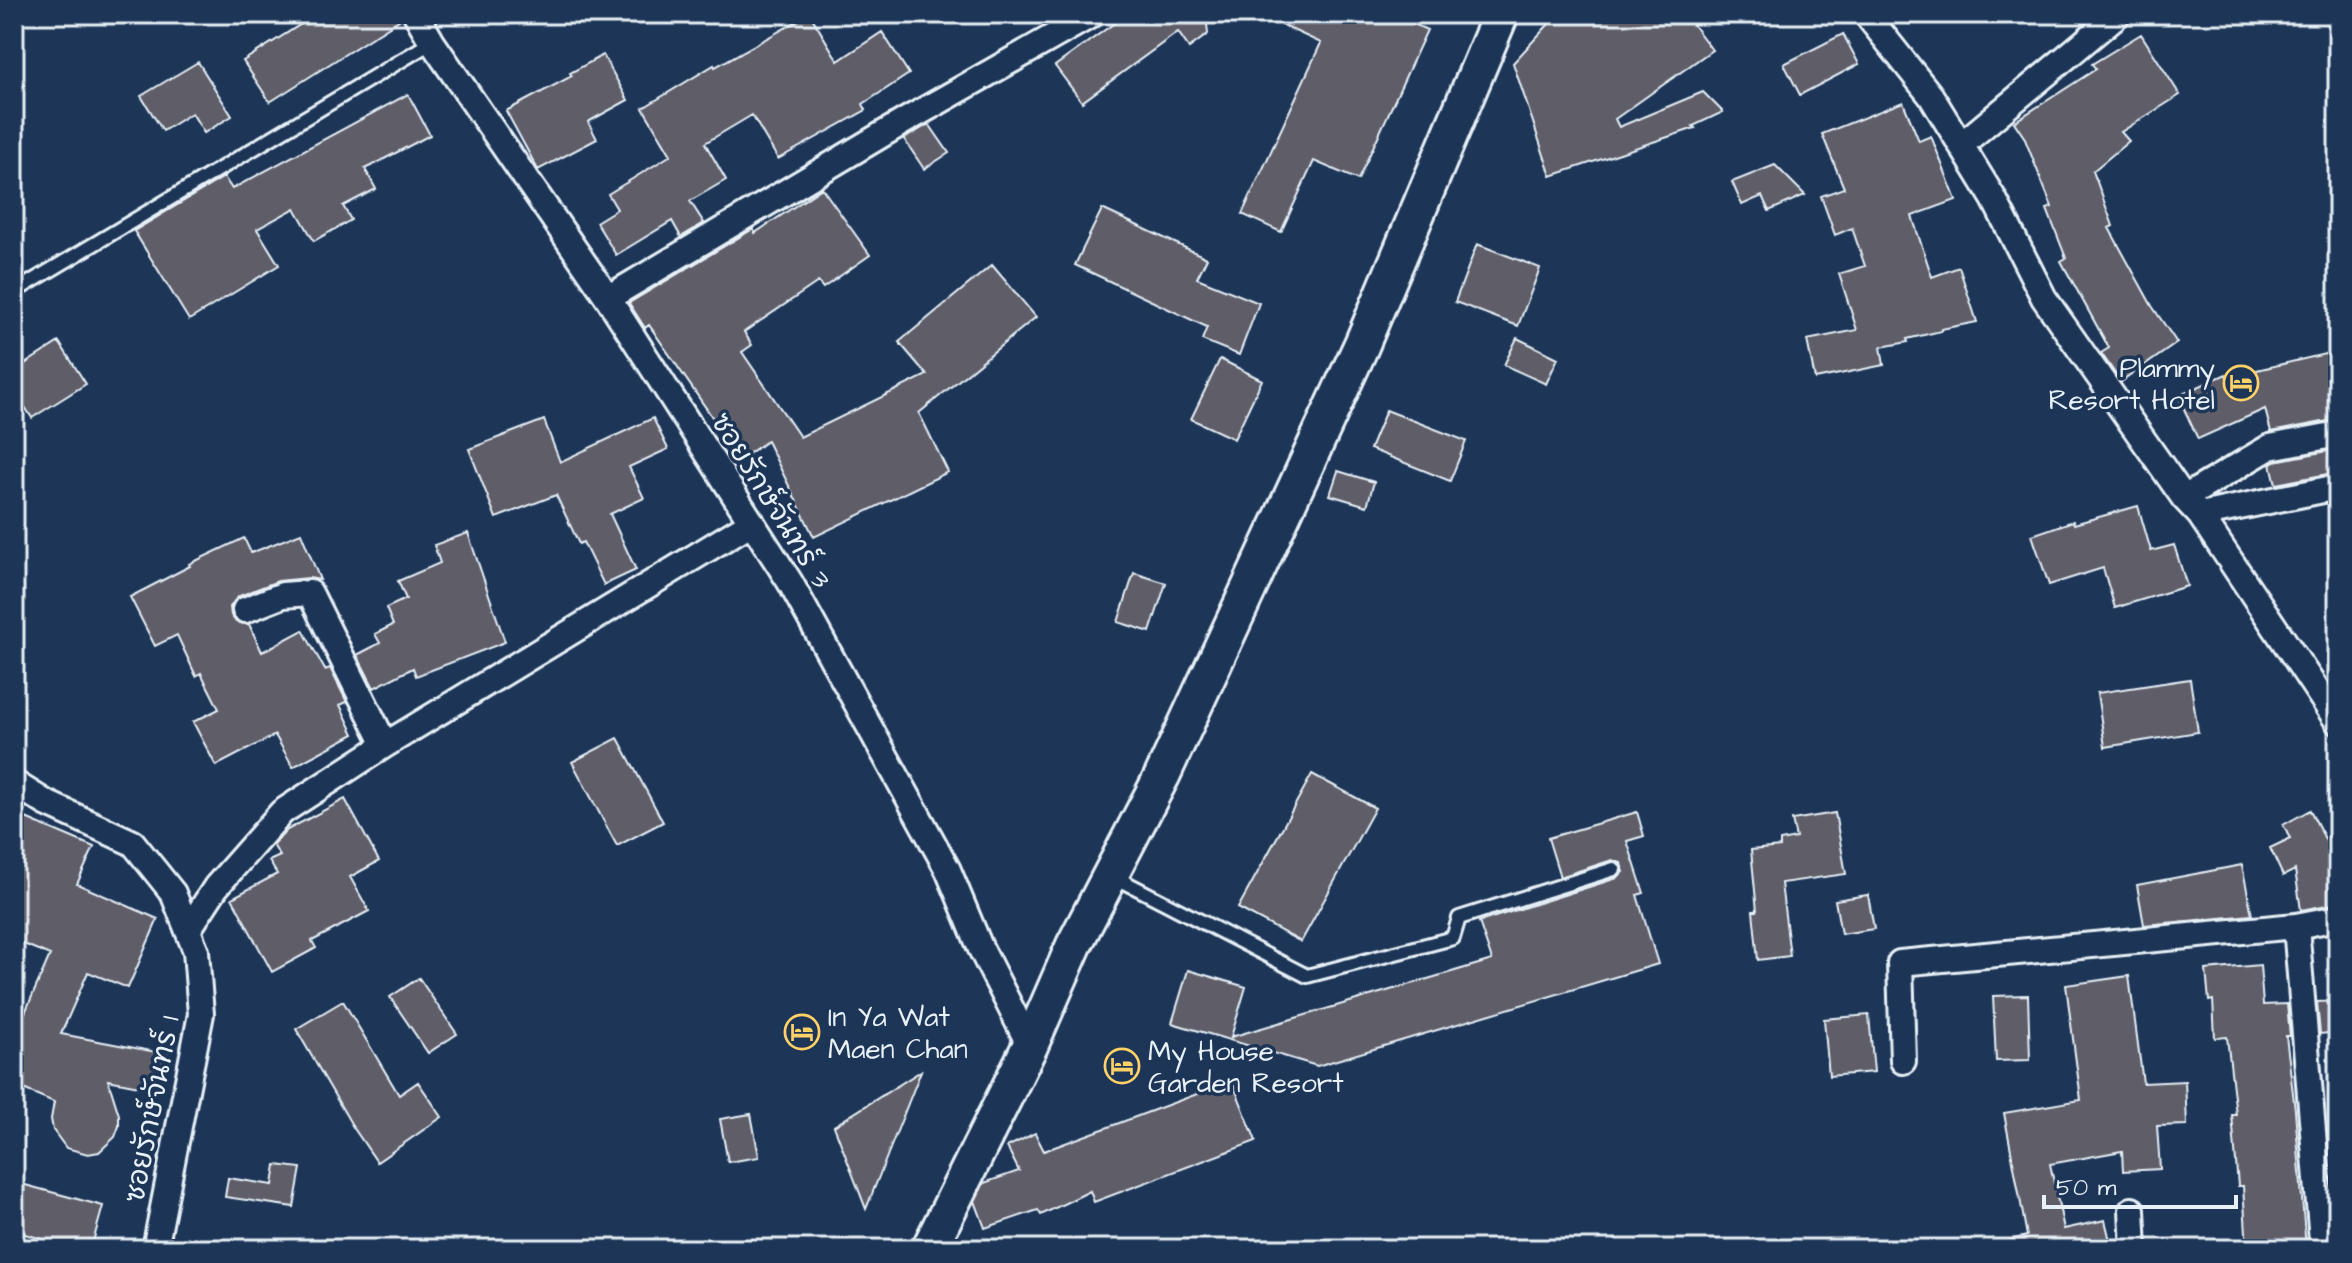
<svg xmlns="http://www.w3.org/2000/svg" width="2352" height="1263" viewBox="0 0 2352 1263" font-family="'Architects Daughter','Playpen Sans Thai',sans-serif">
<rect width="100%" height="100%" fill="#1d3557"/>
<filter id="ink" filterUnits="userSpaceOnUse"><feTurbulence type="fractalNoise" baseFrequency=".0125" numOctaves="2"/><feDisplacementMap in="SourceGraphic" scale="16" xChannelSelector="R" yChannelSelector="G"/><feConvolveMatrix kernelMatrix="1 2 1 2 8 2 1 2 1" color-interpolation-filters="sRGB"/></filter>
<g filter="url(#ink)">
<path fill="#5e5d68" stroke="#e8f1f8" stroke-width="2" d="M 317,14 L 401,14 L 402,18 L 270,102 L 243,61 Z
M 810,14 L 838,61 L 882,32 L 909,74 L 863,104 L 866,110 L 778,159 L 752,115 L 705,143 L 726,180 L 690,201 L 704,223 L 681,237 L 672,221 L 616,255 L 596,222 L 617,209 L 608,194 L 671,155 L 643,108 L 714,65 L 715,67 Z
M 1127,14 L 1206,14 L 1208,34 L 1189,48 L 1178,32 L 1082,102 L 1055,66 Z
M 1258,14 L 1392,14 L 1427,30 L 1358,180 L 1314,161 L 1281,232 L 1242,214 L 1321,43 Z
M 1558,14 L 1685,14 L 1712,50 L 1615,119 L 1619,127 L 1703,92 L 1723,112 L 1693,126 L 1695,128 L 1551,176 L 1513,63 Z
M 1843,34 L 1859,64 L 1800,95 L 1784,64 Z
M 2141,34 L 2180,95 L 2121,132 L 2129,141 L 2093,171 L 2113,226 L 2109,228 L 2152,306 L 2177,343 L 2121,382 L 2101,353 L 2109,348 L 2061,261 L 2066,258 L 2047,209 L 2052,207 L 2024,137 L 2014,122 L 2096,69 L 2092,64 Z
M 603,55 L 628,100 L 588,122 L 597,139 L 538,170 L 506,111 L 572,76 L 570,73 Z
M 198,62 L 232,116 L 204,133 L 192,113 L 163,131 L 141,96 Z
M 408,94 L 430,135 L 365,169 L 376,189 L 343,206 L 351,220 L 314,241 L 295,208 L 257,229 L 279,265 L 189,320 L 134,231 L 224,177 L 232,189 Z
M 1903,102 L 1919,141 L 1931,136 L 1956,200 L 1912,216 L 1932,277 L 1959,267 L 1977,322 L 1941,329 L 1941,331 L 1907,339 L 1908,342 L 1881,347 L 1884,365 L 1815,379 L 1807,340 L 1857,330 L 1839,274 L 1865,266 L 1852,228 L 1835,235 L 1821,196 L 1844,188 L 1822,134 Z
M 929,124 L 949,153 L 924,169 L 904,139 Z
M 1775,165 L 1805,195 L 1769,211 L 1762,196 L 1742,205 L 1732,182 Z
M 822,188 L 870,255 L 823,288 L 818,282 L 744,332 L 752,345 L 742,352 L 800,437 L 927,375 L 899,342 L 992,265 L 1036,317 L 919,413 L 948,472 L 814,537 L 767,441 L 741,459 L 649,325 L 645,328 L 629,303 L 753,229 L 755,233 Z
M 1102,209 L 1207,258 L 1197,278 L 1259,303 L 1239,355 L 1202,340 L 1207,327 L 1075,265 Z
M 1477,244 L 1540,268 L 1518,326 L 1455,302 Z
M 1517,338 L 1558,358 L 1546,384 L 1504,365 Z
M 59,342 L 86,384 L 32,418 L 14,390 L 14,371 Z
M 2338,351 L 2338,419 L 2271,432 L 2265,409 L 2198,439 L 2178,396 L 2226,374 L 2227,377 Z
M 1220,359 L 1262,380 L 1234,439 L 1191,419 Z
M 1386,410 L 1466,441 L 1450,481 L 1370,449 Z
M 653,418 L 668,449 L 629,467 L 644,498 L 610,514 L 636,570 L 604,585 L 583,542 L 579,544 L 556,495 L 496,518 L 469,449 L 544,420 L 560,462 Z
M 2338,449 L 2338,472 L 2276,484 L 2271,464 L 2275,461 Z
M 1338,471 L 1374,482 L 1367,506 L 1330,495 Z
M 2138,506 L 2151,551 L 2174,545 L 2187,586 L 2115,608 L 2103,568 L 2049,585 L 2032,535 L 2073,521 L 2074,524 Z
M 301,533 L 320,580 L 309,578 L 278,581 L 239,596 L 230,607 L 231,615 L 236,622 L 249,624 L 262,652 L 303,630 L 325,670 L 330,668 L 347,702 L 340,705 L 354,734 L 293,767 L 275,735 L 216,766 L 193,722 L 219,709 L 201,673 L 196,676 L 177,635 L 155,646 L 130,597 L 190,566 L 189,564 L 244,538 L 251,553 Z
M 468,533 L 505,642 L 416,676 L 413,668 L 374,688 L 357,655 L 380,643 L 375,634 L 393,625 L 386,608 L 406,599 L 398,581 L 440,563 L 434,545 Z
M 1134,573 L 1166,583 L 1150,632 L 1118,622 Z
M 2190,679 L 2198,732 L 2105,747 L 2097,693 Z
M 618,738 L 663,822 L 617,846 L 572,762 Z
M 1312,774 L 1375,808 L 1301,942 L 1238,908 Z
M 345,799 L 379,861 L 350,877 L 369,911 L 312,941 L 316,948 L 272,972 L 232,898 L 277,874 L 269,861 L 280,856 L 273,845 L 287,830 Z
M 2310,810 L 2338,864 L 2338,903 L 2301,910 L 2295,870 L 2283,876 L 2270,848 L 2291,838 L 2283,825 Z
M 1637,812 L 1644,836 L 1627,841 L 1644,893 L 1637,895 L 1658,964 L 1317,1066 L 1172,1023 L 1188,970 L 1246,987 L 1231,1037 L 1492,960 L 1479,922 L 1617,878 L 1623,872 L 1621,863 L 1612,860 L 1560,877 L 1548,838 Z
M 14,813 L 94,847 L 77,884 L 158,919 L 128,988 L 88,972 L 61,1034 L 167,1054 L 160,1090 L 108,1080 L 119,1115 L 119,1126 L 115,1137 L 99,1152 L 88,1154 L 66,1148 L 53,1130 L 51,1119 L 54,1102 L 14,1085 L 14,1038 L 50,955 L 14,940 Z
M 1835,813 L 1846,874 L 1781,883 L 1790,956 L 1758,960 L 1753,911 L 1757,911 L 1751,850 L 1780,847 L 1780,841 L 1796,838 L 1792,820 Z
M 2242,865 L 2252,915 L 2144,925 L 2137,885 Z
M 1868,895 L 1874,929 L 1841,934 L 1835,900 Z
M 2260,965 L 2263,1005 L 2287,1004 L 2290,1036 L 2286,1036 L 2295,1110 L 2306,1249 L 2247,1249 L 2243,1186 L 2238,1186 L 2232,1115 L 2236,1115 L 2227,1037 L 2215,1038 L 2213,1000 L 2209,1001 L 2206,970 Z
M 2129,976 L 2143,1083 L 2185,1081 L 2187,1125 L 2157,1126 L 2160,1169 L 2123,1171 L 2122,1151 L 2050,1164 L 2064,1229 L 2105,1220 L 2112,1249 L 2011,1249 L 2010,1240 L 2027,1236 L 2004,1113 L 2081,1100 L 2066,985 Z
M 419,978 L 457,1034 L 428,1053 L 390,997 Z
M 2028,995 L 2030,1060 L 1996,1061 L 1993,996 Z
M 343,1001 L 399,1095 L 418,1082 L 442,1117 L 377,1162 L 353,1127 L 296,1029 Z
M 2338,1001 L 2338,1032 L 2320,1034 L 2317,1002 Z
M 1869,1015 L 1874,1072 L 1829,1076 L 1824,1019 Z
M 921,1071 L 866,1209 L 834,1126 Z
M 1232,1081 L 1256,1141 L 1094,1202 L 1090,1191 L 1041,1215 L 1038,1210 L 985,1228 L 975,1201 L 984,1183 L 1019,1171 L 1007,1147 L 1035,1133 L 1044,1151 Z
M 751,1114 L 759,1157 L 728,1162 L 720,1119 Z
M 276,1165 L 301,1168 L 294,1207 L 225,1197 L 228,1178 L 273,1185 Z
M 14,1182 L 103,1206 L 91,1249 L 78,1249 L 14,1231 Z"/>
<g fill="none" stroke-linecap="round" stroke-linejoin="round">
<g stroke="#e8f1f8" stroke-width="18">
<path id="service" d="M 19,289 L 432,42
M 1113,876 L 1307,976 L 1453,938 L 1459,918 L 1614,869"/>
</g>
<g stroke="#e8f1f8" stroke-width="30">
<path id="minor" d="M 416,14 L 432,42 L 608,298 L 790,582 L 948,870 L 980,947 L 1030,1046
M 1866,14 L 1931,96 L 1994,199 L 2044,298 L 2184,498 L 2200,515 L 2338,722
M 1961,145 L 2118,14
M 608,298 L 903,122 L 1093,14
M 2184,498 L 2270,447 L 2338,434
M 2200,515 L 2338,487
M 245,610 L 283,595 L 310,593 L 385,745
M 14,783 L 46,803 L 133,843 L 173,893 L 196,951 L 201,1014 L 155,1249
M 2296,926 L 2322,1240
M 188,930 L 216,887 L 282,812 L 385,745 L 752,522
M 1903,1061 L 1900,963 L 2296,926 L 2338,918
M 2132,1210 L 2134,1249"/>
</g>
<g stroke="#e8f1f8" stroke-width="40">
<path id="secondary" d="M 929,1249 L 1030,1046 L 1074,945 L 1162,776 L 1362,344 L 1501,14"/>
</g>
<use href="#service" stroke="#1d3557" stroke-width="12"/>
<use href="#minor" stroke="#1d3557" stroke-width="24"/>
<use href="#secondary" stroke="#1d3557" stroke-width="34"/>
</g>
</g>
<defs>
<g id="hotel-ring" transform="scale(1.8)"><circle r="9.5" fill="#1d3557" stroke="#ffd166" stroke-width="1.5"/><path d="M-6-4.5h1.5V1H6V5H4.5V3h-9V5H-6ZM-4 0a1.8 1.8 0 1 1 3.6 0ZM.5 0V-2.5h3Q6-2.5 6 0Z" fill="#ffd166"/></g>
</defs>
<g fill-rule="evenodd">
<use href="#hotel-ring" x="2241" y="383"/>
<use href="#hotel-ring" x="802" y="1032"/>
<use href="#hotel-ring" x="1122" y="1066"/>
</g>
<g text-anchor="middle" stroke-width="7" stroke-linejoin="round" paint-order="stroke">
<g font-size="28" fill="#e8f1f8" stroke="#1d3557" text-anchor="start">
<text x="2215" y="377" text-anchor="end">Plammy<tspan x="2215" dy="32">Resort Hotel</tspan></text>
<text x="828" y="1026">In Ya Wat<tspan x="828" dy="32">Maen Chan</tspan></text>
<text x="1148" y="1060">My House<tspan x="1148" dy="32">Garden Resort</tspan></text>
</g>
<g font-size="28" fill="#e8f1f8" stroke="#1d3557">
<text transform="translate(772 500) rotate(58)" y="10">ซอยรักษ์จันทร์ 3</text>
<text transform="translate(151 1109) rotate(-79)" y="10">ซอยรักษ์จันทร์ 1</text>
</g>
</g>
<rect width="2352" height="1263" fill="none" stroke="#1d3557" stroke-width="48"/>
<rect x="24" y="24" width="2304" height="1215" fill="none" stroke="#e8f1f8" stroke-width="3" filter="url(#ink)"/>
<path d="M2044 1195v12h192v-12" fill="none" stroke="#e8f1f8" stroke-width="4"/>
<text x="2056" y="1195" font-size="24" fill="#e8f1f8" stroke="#1d3557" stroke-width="6" paint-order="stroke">50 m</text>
</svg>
